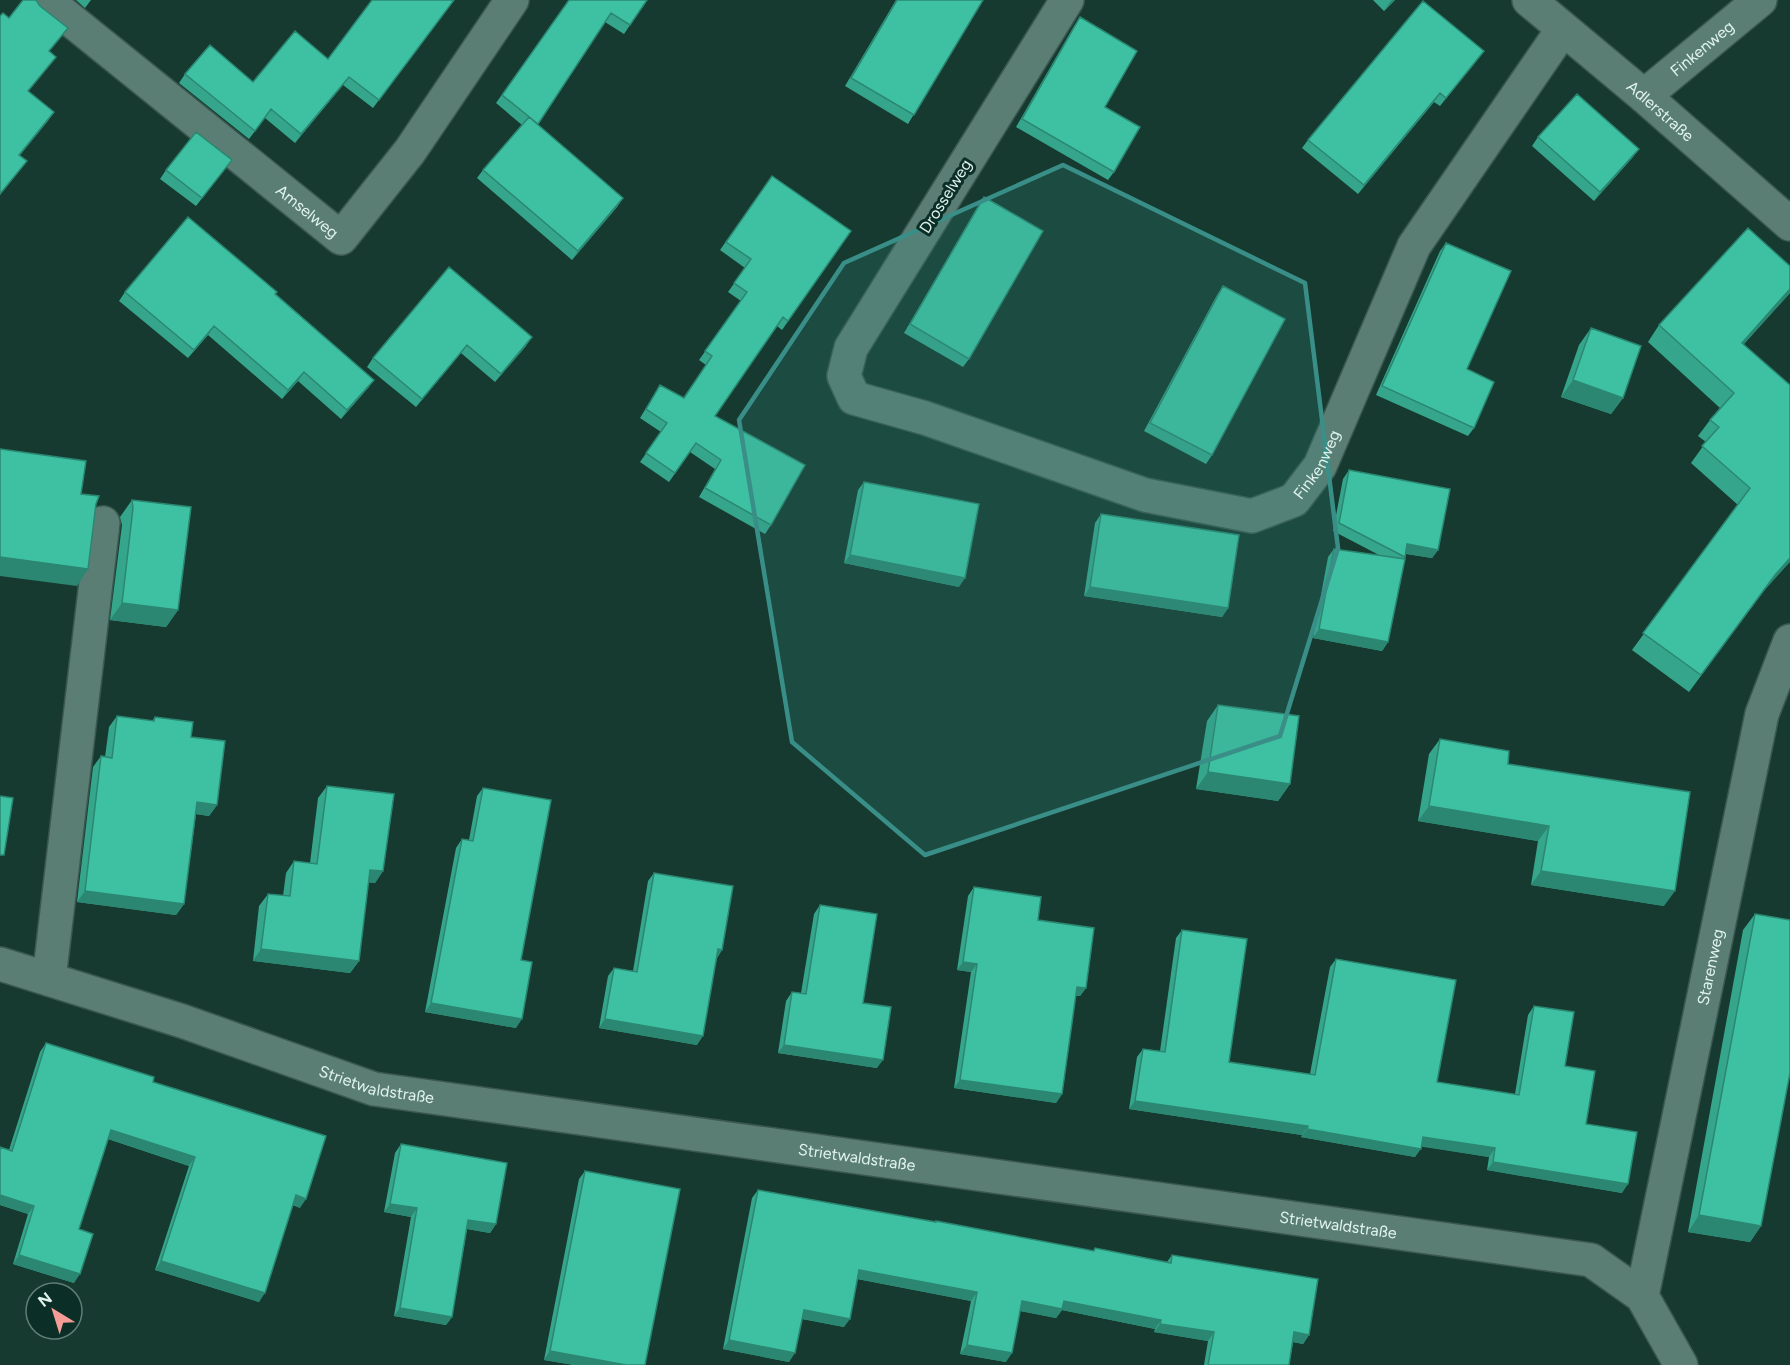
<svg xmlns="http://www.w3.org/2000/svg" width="1790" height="1365" viewBox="0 0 1790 1365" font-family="Figtree,sans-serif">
<rect width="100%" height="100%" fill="#163a30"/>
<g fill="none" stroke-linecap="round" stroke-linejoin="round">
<g stroke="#3a584f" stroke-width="36">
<g id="minor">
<path id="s1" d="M 46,0 L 341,238 L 410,151 L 512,0"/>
<path id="s2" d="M 1067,0 L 851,348 L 844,376 L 854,398 L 925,418 L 1145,495 L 1252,516 L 1294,500 L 1320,466 L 1414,246 L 1563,29"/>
<path id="s3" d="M 1529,0 L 1644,96 L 1790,224"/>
<path id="s4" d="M 1644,96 L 1760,0"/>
<path id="s5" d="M 0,964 L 182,1021 L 374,1089 L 1591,1260 L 1642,1296 L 1681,1365"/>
<path d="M 49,979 L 103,523"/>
<path id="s6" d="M 1642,1296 L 1762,714 L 1790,641"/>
</g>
</g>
<use href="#minor" stroke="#5a7e73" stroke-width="33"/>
</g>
<path fill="#35a68b" d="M 76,0 L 91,0 L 85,8 Z
M 454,0 L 373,108 L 343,85 L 295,143 L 265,118 L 249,139 L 179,83 L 185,74 L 253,82 L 328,59 Z
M 569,0 L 647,0 L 624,34 L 605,22 L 538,125 L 623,198 L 617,207 L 572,260 L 477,178 L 483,170 L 522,125 L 496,103 Z
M 896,0 L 983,0 L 908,124 L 845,86 Z
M 1373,0 L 1395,0 L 1384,11 Z
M 1080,17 L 1105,107 L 1114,172 L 1108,180 L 1016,127 L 1074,26 Z
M 1478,59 L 1440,106 L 1434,102 L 1358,194 L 1302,148 L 1308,140 Z
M 1538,137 L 1633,157 L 1594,201 L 1532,146 Z
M 232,160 L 196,206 L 160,179 L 166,170 Z
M 772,176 L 851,231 L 782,330 L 777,326 L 715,416 L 771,525 L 765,534 L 699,497 L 715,469 L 690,452 L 669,482 L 640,462 L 661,432 L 640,418 L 660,385 L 683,398 L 706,365 L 699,360 L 741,301 L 728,292 L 745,268 L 720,250 Z
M 984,197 L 969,359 L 963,367 L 904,333 L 978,206 Z
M 1446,243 L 1467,369 L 1474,428 L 1468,436 L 1376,395 L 1440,251 Z
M 449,267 L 526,346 L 495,382 L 461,353 L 416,407 L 367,367 L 373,358 Z
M 1223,286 L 1212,455 L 1206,464 L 1144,431 L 1217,295 Z
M 125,292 L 276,294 L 374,380 L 368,388 L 341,419 L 298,381 L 282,399 L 208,335 L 188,358 L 119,301 Z
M 1790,293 L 1744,344 L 1763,592 L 1689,692 L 1632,650 L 1738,505 L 1691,463 L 1706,442 L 1698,436 L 1710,420 L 1720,408 L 1648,342 L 1659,325 Z
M 1591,328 L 1623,398 L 1611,414 L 1561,397 L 1579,345 Z
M 1349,470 L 1438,550 L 1432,558 L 1406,554 L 1404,559 L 1388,642 L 1382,651 L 1313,638 L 1328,557 L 1334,549 L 1379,555 L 1333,531 L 1343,479 Z
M 864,482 L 959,587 L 844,563 L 858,490 Z
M 132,500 L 178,610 L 166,627 L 110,620 L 122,525 L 120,517 Z
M 1101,514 L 1228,608 L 1222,617 L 1084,596 L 1095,523 Z
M 1218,705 L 1290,784 L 1278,801 L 1196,789 L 1207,721 Z
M 117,716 L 152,721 L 155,717 L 191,737 L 217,805 L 209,816 L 196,814 L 184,904 L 176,915 L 77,902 L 93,767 L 101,756 L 105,757 L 109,727 Z
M 1440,739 L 1508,764 L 1664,906 L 1531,885 L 1538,841 L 1418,821 L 1429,754 Z
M 327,786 L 383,871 L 375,883 L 368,882 L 359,961 L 350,973 L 253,961 L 259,906 L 268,894 L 283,896 L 286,873 L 294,861 L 310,863 L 318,798 Z
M 483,788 L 521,960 L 516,1028 L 425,1012 L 456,848 L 462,839 L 469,840 L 477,796 Z
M 654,873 L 722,950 L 717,958 L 697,1045 L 599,1028 L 608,976 L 614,968 L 633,971 L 648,881 Z
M 974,887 L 1038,920 L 1086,988 L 1080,996 L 1076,996 L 1062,1094 L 1056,1103 L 954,1088 L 971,972 L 957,970 L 968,896 Z
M 820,905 L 863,1003 L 877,1068 L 778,1053 L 786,1001 L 792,992 L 801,993 L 814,914 Z
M 1755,914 L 1761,1226 L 1750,1242 L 1688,1232 L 1743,930 Z
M 1182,930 L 1229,1062 L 1310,1074 L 1330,967 L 1336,959 L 1437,1082 L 1515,1094 L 1528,1015 L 1534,1006 L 1565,1066 L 1586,1124 L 1622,1193 L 1487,1170 L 1489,1157 L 1421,1146 L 1415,1157 L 1301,1137 L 1302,1135 L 1129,1109 L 1137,1057 L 1143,1049 L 1160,1051 L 1176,938 Z
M 46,1043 L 153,1082 L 300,1208 L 293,1205 L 259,1302 L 155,1270 L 189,1166 L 108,1139 L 79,1229 L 74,1283 L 13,1264 L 28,1214 L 0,1205 L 0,1147 L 9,1150 L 40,1052 Z
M 401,1144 L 496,1224 L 490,1233 L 467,1229 L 452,1317 L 446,1325 L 394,1316 L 411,1217 L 384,1212 L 395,1153 Z
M 585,1171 L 645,1365 L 574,1365 L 544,1360 L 579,1179 Z
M 758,1190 L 935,1222 L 936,1221 L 1093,1251 L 1095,1248 L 1167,1262 L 1172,1255 L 1309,1335 L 1303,1344 L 1293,1342 L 1289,1365 L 1204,1365 L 1208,1341 L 1154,1332 L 1155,1329 L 1062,1310 L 1056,1318 L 1020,1311 L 1006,1362 L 960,1354 L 971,1301 L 857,1279 L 844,1327 L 802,1319 L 789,1362 L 723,1349 L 752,1198 Z"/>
<path fill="#2b8771" d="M 1392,0 L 1395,0 L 1384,11 L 1390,2 Z
M 349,77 L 343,85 L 295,143 L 301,134 Z
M 1440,93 L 1434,102 L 1358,194 L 1364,185 Z
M 54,112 L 48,121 L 13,164 L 19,155 Z
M 1639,149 L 1633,157 L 1594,201 L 1600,192 Z
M 27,161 L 20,170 L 0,195 L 0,194 Z
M 623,198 L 617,207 L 572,260 L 578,251 Z
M 1790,289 L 1790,293 L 1730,359 L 1742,343 Z
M 214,326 L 208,335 L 188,358 L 194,350 Z
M 532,337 L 526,346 L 495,382 L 501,374 Z
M 467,345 L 461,353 L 416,407 L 422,399 Z
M 304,372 L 298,381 L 282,399 L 288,390 Z
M 374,380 L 368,388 L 341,419 L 347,410 Z
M 1573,380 L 1623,398 L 1611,414 L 1561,397 Z
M 1407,544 L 1438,550 L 1432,558 L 1401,553 Z
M 850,555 L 965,578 L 959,587 L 844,563 Z
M 0,557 L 88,569 L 77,586 L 0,576 Z
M 1790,558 L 1790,562 L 1763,592 L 1689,692 L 1775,575 Z
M 1090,587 L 1228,608 L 1222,617 L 1084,596 Z
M 122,603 L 178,610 L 166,627 L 110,620 Z
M 1319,629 L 1388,642 L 1382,651 L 1313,638 Z
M 1208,772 L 1290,784 L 1278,801 L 1196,789 Z
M 197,802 L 217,805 L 209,816 L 189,813 Z
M 1429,806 L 1549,826 L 1538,841 L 1418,821 Z
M 370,870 L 383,871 L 375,883 L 362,882 Z
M 1541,871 L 1675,891 L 1664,906 L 1531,885 Z
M 85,891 L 184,904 L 176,915 L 77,902 Z
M 261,949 L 359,961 L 350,973 L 253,961 Z
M 718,949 L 722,950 L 716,958 Z
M 963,962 L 977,964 L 971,972 L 957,970 Z
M 1077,987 L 1086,988 L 1080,996 L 1071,995 Z
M 431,1003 L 522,1019 L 516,1028 L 425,1012 Z
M 605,1019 L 703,1036 L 697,1045 L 599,1028 Z
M 784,1045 L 883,1060 L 877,1068 L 778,1053 Z
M 960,1080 L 1062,1094 L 1056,1103 L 954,1088 Z
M 1135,1101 L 1308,1126 L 1302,1135 L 1129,1109 Z
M 1307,1129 L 1421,1149 L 1415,1157 L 1301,1137 Z
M 111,1130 L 195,1157 L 189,1166 L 105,1138 Z
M 1423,1137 L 1495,1148 L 1489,1157 L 1417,1146 Z
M 1493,1162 L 1628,1184 L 1622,1193 L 1487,1170 Z
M 0,1195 L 34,1206 L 28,1214 L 0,1205 Z
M 296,1195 L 306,1199 L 300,1208 L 290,1204 Z
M 390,1204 L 417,1208 L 411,1217 L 384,1212 Z
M 1699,1215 L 1761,1226 L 1750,1242 L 1688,1232 Z
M 468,1220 L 496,1224 L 490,1233 L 462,1228 Z
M 19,1255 L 80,1274 L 74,1283 L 13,1264 Z
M 161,1261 L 265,1293 L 259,1302 L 155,1270 Z
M 859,1270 L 977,1292 L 971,1301 L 853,1278 Z
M 1022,1301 L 1064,1301 L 1161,1320 L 1155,1329 L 1062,1310 L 1056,1318 L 1016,1310 Z
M 400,1308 L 452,1317 L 446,1325 L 394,1316 Z
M 804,1310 L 850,1319 L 844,1327 L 798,1318 Z
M 1160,1324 L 1214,1332 L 1208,1341 L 1154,1332 Z
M 1294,1332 L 1309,1335 L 1303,1344 L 1288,1341 Z
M 729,1340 L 795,1353 L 789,1362 L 723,1349 Z
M 967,1345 L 1012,1353 L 1006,1362 L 960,1354 Z
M 550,1351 L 626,1365 L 574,1365 L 544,1360 Z"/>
<path fill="#3ec1a2" stroke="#2b8771" stroke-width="1.5" d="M 23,0 L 36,0 L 40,6 L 68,28 L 49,51 L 56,57 L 28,91 L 54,112 L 19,155 L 27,161 L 0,194 L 0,16 L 3,13 L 9,18 Z
M 372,0 L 454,0 L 379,100 L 349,77 L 301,134 L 271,109 L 255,131 L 185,74 L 210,45 L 253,82 L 295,31 L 328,59 Z
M 569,0 L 647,0 L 630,25 L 611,13 L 538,124 L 502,95 Z
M 897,0 L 983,0 L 914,115 L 851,78 Z
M 1423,1 L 1484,51 L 1446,98 L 1440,93 L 1364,185 L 1308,140 Z
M 1080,17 L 1137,51 L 1105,107 L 1140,127 L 1114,172 L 1022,119 Z
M 1577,94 L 1639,149 L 1600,192 L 1538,137 Z
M 529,117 L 623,198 L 578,251 L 483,170 Z
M 196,132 L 232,160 L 202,198 L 166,170 Z
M 772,176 L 851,231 L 788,321 L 783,317 L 715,416 L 805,465 L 771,525 L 705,488 L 721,460 L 696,443 L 675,473 L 646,453 L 667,423 L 646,409 L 660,385 L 684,398 L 712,356 L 705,351 L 747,292 L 734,283 L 751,259 L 726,242 Z
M 984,197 L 1043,231 L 969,359 L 910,324 Z
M 188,217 L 277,292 L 275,294 L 374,380 L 347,410 L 304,372 L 288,390 L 214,326 L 194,350 L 125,292 Z
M 1748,228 L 1790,266 L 1790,289 L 1742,343 L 1790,385 L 1790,558 L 1775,575 L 1701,675 L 1643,633 L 1750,488 L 1702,446 L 1719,427 L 1710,420 L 1734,393 L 1659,325 Z
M 1446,243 L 1511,271 L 1467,369 L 1494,382 L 1474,428 L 1382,386 Z
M 449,267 L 532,337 L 501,374 L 467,345 L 422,399 L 373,358 Z
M 1223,286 L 1285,319 L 1212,455 L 1150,423 Z
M 1591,328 L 1641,346 L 1623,398 L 1573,380 Z
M 0,449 L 86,461 L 81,494 L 99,496 L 96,504 L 88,569 L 0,557 Z
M 1349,470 L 1450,489 L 1438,550 L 1407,544 L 1405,557 L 1339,523 Z
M 864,482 L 979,504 L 965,578 L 850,555 Z
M 132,500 L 191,507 L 178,610 L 122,603 L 133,508 Z
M 1101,514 L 1239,535 L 1228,608 L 1090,587 Z
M 1334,549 L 1405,559 L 1388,642 L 1319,629 Z
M 1218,705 L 1299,716 L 1290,784 L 1208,772 Z
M 117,716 L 154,721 L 155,717 L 193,722 L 191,737 L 225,741 L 217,805 L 197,802 L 184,904 L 85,891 L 101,756 L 112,758 Z
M 1440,739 L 1509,751 L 1508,764 L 1690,792 L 1675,891 L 1541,871 L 1549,826 L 1429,806 Z
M 327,786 L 394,794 L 383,871 L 370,870 L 359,961 L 261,949 L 268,894 L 290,896 L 294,861 L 317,864 Z
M 483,788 L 551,800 L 521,960 L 532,962 L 522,1019 L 431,1003 L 462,839 L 473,841 Z
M 0,796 L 13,798 L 4,855 L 0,855 Z
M 654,873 L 733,886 L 722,950 L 718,949 L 703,1036 L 605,1019 L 614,968 L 637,972 Z
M 974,887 L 1041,897 L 1038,920 L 1094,928 L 1086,988 L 1077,987 L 1062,1094 L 960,1080 L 977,964 L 963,962 Z
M 820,905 L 877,914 L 863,1003 L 891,1007 L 883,1060 L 784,1045 L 792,992 L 806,994 Z
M 1755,914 L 1790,920 L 1790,1073 L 1761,1226 L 1699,1215 Z
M 1182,930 L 1247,939 L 1229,1062 L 1315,1075 L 1336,959 L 1456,980 L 1437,1082 L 1519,1095 L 1534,1006 L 1574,1012 L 1565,1066 L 1595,1071 L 1586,1124 L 1637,1132 L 1628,1184 L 1493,1162 L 1495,1148 L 1423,1137 L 1421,1149 L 1307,1129 L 1308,1126 L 1135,1101 L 1143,1049 L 1165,1052 Z
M 46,1043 L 154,1077 L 153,1082 L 326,1136 L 306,1199 L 296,1195 L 265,1293 L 161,1261 L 195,1157 L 111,1130 L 79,1229 L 93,1234 L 80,1274 L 19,1255 L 34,1206 L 0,1195 L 0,1147 L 12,1151 Z
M 401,1144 L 507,1163 L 496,1224 L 468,1220 L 452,1317 L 400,1308 L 417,1208 L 390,1204 Z
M 585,1171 L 680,1189 L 645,1365 L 626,1365 L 550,1351 Z
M 758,1190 L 936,1222 L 936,1221 L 1094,1251 L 1095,1248 L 1171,1263 L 1172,1255 L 1318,1279 L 1309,1335 L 1294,1332 L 1289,1365 L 1208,1365 L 1214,1332 L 1160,1324 L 1161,1320 L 1064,1301 L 1062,1309 L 1022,1301 L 1012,1353 L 967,1345 L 977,1292 L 859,1270 L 850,1319 L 804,1310 L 795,1353 L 729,1340 Z"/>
<path fill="#398f87" fill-opacity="0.2" stroke="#398f87" stroke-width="4.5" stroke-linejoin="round" d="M 1063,165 L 1305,283 L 1338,548 L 1280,736 L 925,855 L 792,742 L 739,420 L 844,263 Z"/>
<g text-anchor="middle" stroke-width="6" stroke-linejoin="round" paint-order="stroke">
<g font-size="16" fill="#e0f3ed" stroke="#0b2f26">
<text dy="6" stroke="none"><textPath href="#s4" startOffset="75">Finkenweg</textPath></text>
<text dy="6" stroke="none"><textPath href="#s3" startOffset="172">Adlerstraße</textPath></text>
<text transform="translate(945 196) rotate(-58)" y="6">Drosselweg</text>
<text dy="6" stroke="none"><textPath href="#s1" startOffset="336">Amselweg</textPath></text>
<text dy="6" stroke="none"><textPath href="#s2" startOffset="966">Finkenweg</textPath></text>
<text dy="6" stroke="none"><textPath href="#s6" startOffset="336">Starenweg</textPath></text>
<text dy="6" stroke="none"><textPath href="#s5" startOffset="396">Strietwaldstraße</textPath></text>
<text dy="6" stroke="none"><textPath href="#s5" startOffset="882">Strietwaldstraße</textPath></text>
<text dy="6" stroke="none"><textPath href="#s5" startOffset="1368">Strietwaldstraße</textPath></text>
</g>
</g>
<g transform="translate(54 1311) rotate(322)"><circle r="28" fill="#0b2f26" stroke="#607d76" stroke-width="1.5"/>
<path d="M0-4.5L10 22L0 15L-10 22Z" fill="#f59c96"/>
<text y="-9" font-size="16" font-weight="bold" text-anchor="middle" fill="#e0f3ed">N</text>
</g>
</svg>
